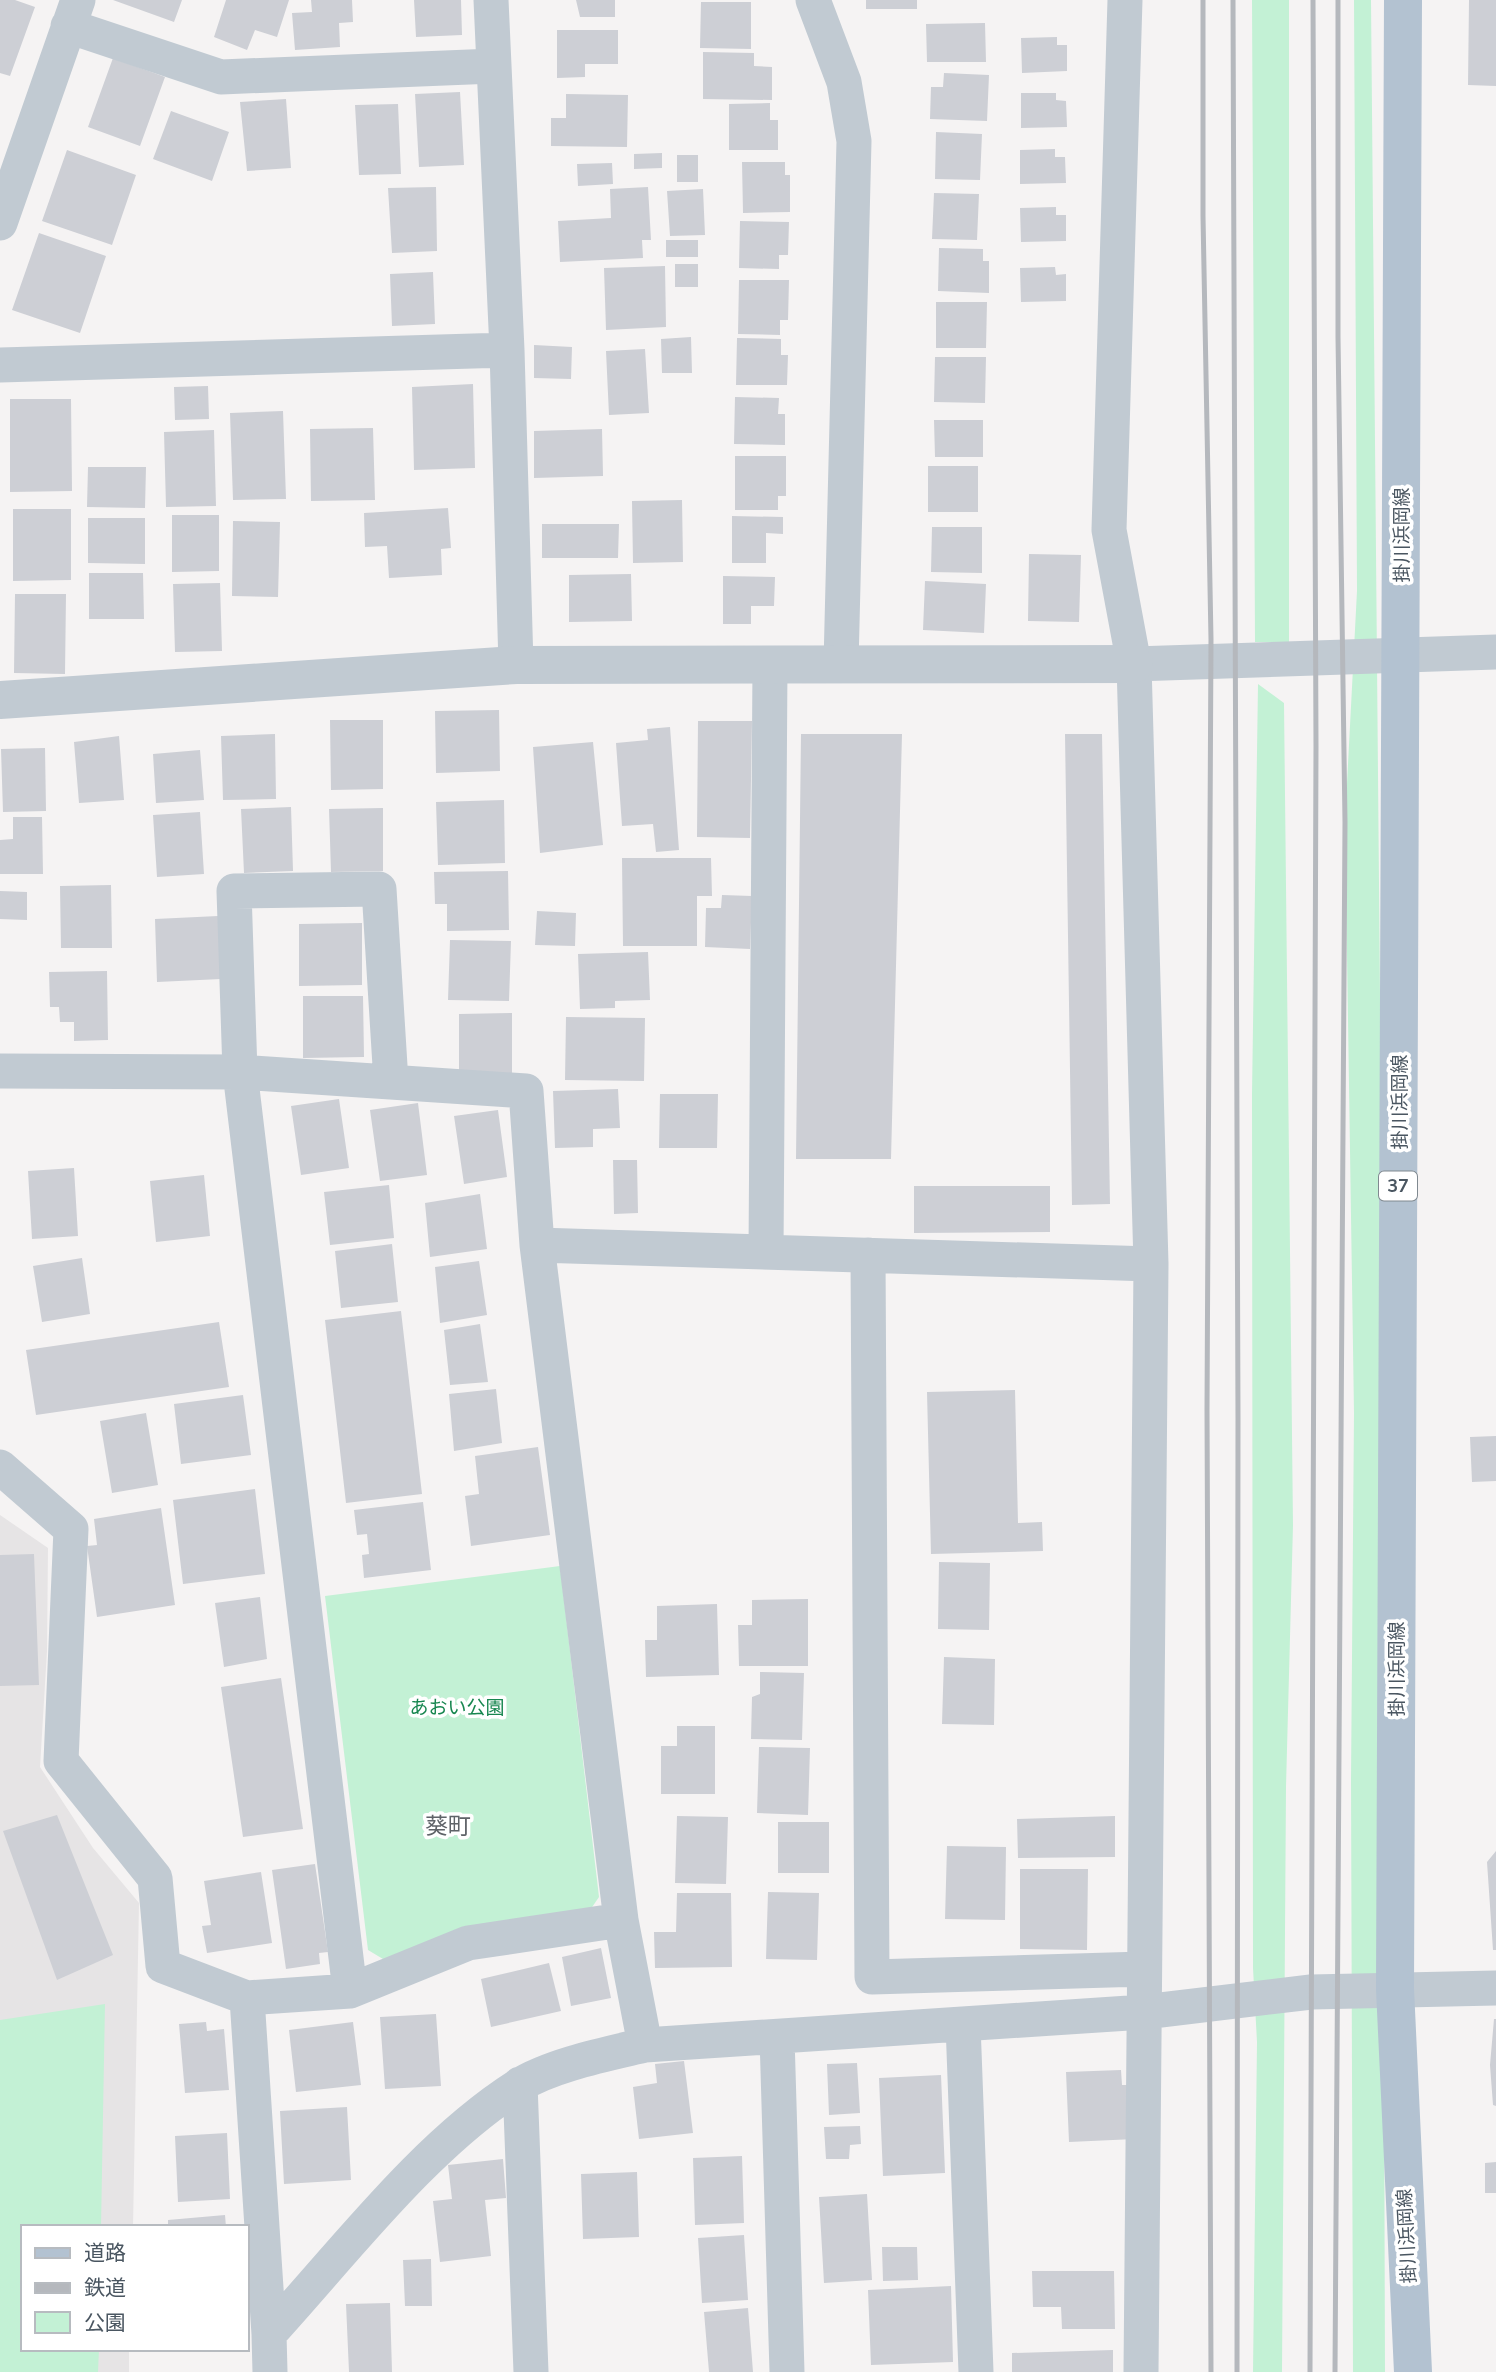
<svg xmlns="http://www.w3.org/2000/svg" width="1496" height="2372" viewBox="0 0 1496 2372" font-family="'Nunito Sans','Noto Sans JP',sans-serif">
<rect width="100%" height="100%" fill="#f5f3f3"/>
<path fill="#e6e4e5" d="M 0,1515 L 48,1548 L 47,1651 L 40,1767 L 93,1848 L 139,1903 L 133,2227 L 23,2227 L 23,2349 L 129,2349 L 129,2372 L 0,2372 Z"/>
<path fill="#c3f1d5" d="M 1252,0 L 1289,0 L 1289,642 L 1255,642 Z
M 1354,0 L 1371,0 L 1381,1105 L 1385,2372 L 1353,2372 L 1351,1780 L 1354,1413 L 1345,822 L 1357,591 Z
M 1258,684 L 1284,703 L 1293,1525 L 1286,1787 L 1282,2372 L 1253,2372 L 1257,2042 L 1253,1968 L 1252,1094 Z
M 560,1566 L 599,1897 L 588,1913 L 388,1962 L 368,1950 L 325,1596 Z
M 105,2004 L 101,2227 L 23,2227 L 23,2349 L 99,2349 L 98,2372 L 0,2372 L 0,2020 Z"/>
<path fill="#cdcfd5" d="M 0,0 L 15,0 L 35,7 L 10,76 L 0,73 Z
M 113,0 L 182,0 L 174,22 Z
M 226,0 L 289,0 L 277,37 L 255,30 L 247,50 L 214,37 Z
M 311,0 L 352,0 L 353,22 L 339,23 L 340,47 L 295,50 L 292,13 L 312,12 Z
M 414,0 L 461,0 L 462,35 L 416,37 Z
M 576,0 L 615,0 L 615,17 L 580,17 Z
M 866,0 L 917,0 L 917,9 L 866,9 Z
M 1469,0 L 1496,0 L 1496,86 L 1468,85 Z
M 701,2 L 751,2 L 751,49 L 700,48 Z
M 985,23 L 986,62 L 927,62 L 926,24 Z
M 557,30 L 618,30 L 618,64 L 585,64 L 585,77 L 557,78 Z
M 1057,37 L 1057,45 L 1067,45 L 1067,71 L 1022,73 L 1021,38 Z
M 703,52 L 754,53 L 754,66 L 772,67 L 772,100 L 703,99 Z
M 113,58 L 165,77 L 140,146 L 88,127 Z
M 944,73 L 989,75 L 987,121 L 930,119 L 931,87 L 943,87 Z
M 460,92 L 464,165 L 419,167 L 415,94 Z
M 1021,93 L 1056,93 L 1056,100 L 1066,101 L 1067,127 L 1021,128 Z
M 566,94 L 628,95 L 627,147 L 551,146 L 551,118 L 566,118 Z
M 286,99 L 291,168 L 247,171 L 240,102 Z
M 770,103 L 770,120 L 778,120 L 778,150 L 729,150 L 729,104 Z
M 398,104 L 401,174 L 359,175 L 355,105 Z
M 171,111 L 229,132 L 212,181 L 153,159 Z
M 936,132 L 982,134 L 980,180 L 935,179 Z
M 1055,149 L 1055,157 L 1065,157 L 1066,183 L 1020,184 L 1020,150 Z
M 67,150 L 136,175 L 112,245 L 42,221 Z
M 662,153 L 662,168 L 634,169 L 634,154 Z
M 677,155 L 698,155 L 698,182 L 677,182 Z
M 742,162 L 785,162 L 785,175 L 790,175 L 790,212 L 743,213 Z
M 612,163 L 613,184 L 578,186 L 577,164 Z
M 436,187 L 437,251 L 392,253 L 388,188 Z
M 648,187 L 651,240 L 642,240 L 643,258 L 560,262 L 558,221 L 611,218 L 610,189 Z
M 703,189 L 705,235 L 670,236 L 667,191 Z
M 934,193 L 979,194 L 977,240 L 932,239 Z
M 1056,207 L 1056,215 L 1066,215 L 1066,241 L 1021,242 L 1020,208 Z
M 740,221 L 789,222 L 788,255 L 779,255 L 779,269 L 739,268 Z
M 39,233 L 106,256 L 80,333 L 12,310 Z
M 666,240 L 698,240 L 698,257 L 666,257 Z
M 939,248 L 983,249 L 983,261 L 989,261 L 989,293 L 938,291 Z
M 675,264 L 698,264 L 698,287 L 675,287 Z
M 665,266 L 666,327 L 606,330 L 604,268 Z
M 1055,267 L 1056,275 L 1066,274 L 1066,301 L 1021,302 L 1020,268 Z
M 433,272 L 435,324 L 392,326 L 390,274 Z
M 739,280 L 789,280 L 788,320 L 780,320 L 780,335 L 738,334 Z
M 936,302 L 987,302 L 986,348 L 936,348 Z
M 691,337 L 692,373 L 662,373 L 661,339 Z
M 737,338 L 781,339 L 781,355 L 788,355 L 787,385 L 736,385 Z
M 534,345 L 572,347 L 571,379 L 534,378 Z
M 645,349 L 649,413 L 609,415 L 606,351 Z
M 935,357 L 986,357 L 985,403 L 934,402 Z
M 473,384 L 475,468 L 414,470 L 412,387 Z
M 208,386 L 209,419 L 175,420 L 174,387 Z
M 735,397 L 779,398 L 778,414 L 785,414 L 785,445 L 734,444 Z
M 10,399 L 71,399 L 72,491 L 10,492 Z
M 283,411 L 286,499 L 233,500 L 230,413 Z
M 934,420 L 983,420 L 983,457 L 935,457 Z
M 373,428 L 375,500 L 311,501 L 310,429 Z
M 602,429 L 603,476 L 534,478 L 534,431 Z
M 214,430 L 216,506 L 166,507 L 164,432 Z
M 735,456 L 786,456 L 786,496 L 778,496 L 778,510 L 735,510 Z
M 928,466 L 978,466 L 978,512 L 928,512 Z
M 88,467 L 146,467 L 145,508 L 87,507 Z
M 682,500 L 683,562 L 633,563 L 632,501 Z
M 448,508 L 451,548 L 441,549 L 442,575 L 389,578 L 387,546 L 365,547 L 364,513 Z
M 13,509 L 71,509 L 71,580 L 13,581 Z
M 172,515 L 219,515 L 219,571 L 172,572 Z
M 732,516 L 783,517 L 783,534 L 766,533 L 766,563 L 732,563 Z
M 88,518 L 145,518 L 145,564 L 88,563 Z
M 233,521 L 280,522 L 278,597 L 232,596 Z
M 542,524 L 619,524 L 618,558 L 542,558 Z
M 932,527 L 982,527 L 982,573 L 931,572 Z
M 1029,554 L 1081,555 L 1079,622 L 1028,621 Z
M 89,573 L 143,573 L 144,619 L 89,619 Z
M 631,574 L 632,621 L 569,622 L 569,575 Z
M 723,576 L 775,577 L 774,606 L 751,606 L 751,624 L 723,624 Z
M 925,581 L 986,584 L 984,633 L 923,630 Z
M 220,583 L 222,651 L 175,652 L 173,584 Z
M 15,594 L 66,594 L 65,674 L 14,673 Z
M 499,710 L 500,771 L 436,773 L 435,711 Z
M 330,720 L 383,720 L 383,789 L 331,790 Z
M 698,721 L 752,721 L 750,838 L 697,837 Z
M 670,727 L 679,850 L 656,852 L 653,824 L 622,826 L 616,743 L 648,740 L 647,729 Z
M 275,734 L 276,799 L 223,800 L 221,736 Z
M 801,734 L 902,734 L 891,1159 L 796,1159 Z
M 1065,734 L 1102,734 L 1110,1204 L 1072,1205 Z
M 119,736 L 124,800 L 79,803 L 74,742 Z
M 593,742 L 603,845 L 540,853 L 533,747 Z
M 45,748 L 46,811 L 3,812 L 1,749 Z
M 200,750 L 204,800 L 156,803 L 153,754 Z
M 504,800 L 505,863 L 438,865 L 436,802 Z
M 291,807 L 293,871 L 244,873 L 241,809 Z
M 383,808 L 383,871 L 331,872 L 329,809 Z
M 200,812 L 204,874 L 157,877 L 153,815 Z
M 13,817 L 42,817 L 43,874 L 0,874 L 0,840 L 13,839 Z
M 622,858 L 711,858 L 712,896 L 697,896 L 697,946 L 623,946 Z
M 508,871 L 509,930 L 447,931 L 447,904 L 435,904 L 434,872 Z
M 111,885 L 112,948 L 61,948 L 60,886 Z
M 0,891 L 27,892 L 27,920 L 0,919 Z
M 722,895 L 752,896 L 750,949 L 705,947 L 706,908 L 721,908 Z
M 537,911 L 576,913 L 575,946 L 535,945 Z
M 218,916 L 221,979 L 157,982 L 155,919 Z
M 362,923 L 362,985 L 299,986 L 299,924 Z
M 450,940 L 511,941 L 509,1001 L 448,1000 Z
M 648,952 L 650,1000 L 615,1001 L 615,1008 L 580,1009 L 578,954 Z
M 107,971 L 108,1040 L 74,1041 L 74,1022 L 60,1022 L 59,1007 L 50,1007 L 49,972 Z
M 303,996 L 363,996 L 364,1057 L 303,1058 Z
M 512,1013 L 512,1074 L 459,1074 L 459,1014 Z
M 566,1017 L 645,1018 L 644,1081 L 565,1080 Z
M 618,1089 L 620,1128 L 593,1129 L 593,1147 L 555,1148 L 553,1091 Z
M 660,1094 L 718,1094 L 717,1148 L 659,1148 Z
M 339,1099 L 349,1168 L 301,1175 L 291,1106 Z
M 418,1103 L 427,1175 L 380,1181 L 370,1110 Z
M 498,1110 L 507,1177 L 464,1184 L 454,1116 Z
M 613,1160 L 637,1160 L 638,1213 L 614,1214 Z
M 74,1168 L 78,1236 L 32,1239 L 28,1171 Z
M 204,1175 L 210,1236 L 156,1242 L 150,1181 Z
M 389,1185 L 394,1238 L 330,1245 L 324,1192 Z
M 914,1186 L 1050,1186 L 1050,1232 L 914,1233 Z
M 480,1194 L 487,1249 L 430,1257 L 425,1203 Z
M 392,1244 L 398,1302 L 341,1308 L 335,1251 Z
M 82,1258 L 90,1314 L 42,1322 L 33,1266 Z
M 479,1261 L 487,1315 L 440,1323 L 435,1267 Z
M 401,1311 L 422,1494 L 346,1503 L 325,1320 Z
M 219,1322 L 229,1387 L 36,1415 L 26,1350 Z
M 480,1324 L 488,1382 L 450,1385 L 444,1330 Z
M 496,1389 L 502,1443 L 454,1451 L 449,1394 Z
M 1015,1390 L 1018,1523 L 1042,1522 L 1043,1551 L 931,1554 L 927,1392 Z
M 243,1395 L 251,1455 L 181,1464 L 174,1404 Z
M 146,1413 L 158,1485 L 112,1493 L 100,1421 Z
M 1496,1436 L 1496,1481 L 1472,1482 L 1470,1437 Z
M 538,1447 L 550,1535 L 471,1546 L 465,1496 L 479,1494 L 475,1456 Z
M 255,1489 L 265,1574 L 183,1584 L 173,1500 Z
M 423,1502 L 431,1570 L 364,1578 L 362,1555 L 369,1554 L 367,1534 L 357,1535 L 354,1510 Z
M 161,1508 L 175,1605 L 97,1617 L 87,1546 L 97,1545 L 94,1519 Z
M 34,1554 L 39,1685 L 0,1686 L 0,1555 Z
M 939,1562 L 990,1563 L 989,1630 L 938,1629 Z
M 260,1597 L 267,1659 L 224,1667 L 215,1603 Z
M 808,1599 L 808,1666 L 739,1666 L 738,1625 L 752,1625 L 752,1600 Z
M 717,1604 L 719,1675 L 646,1677 L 645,1640 L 657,1640 L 657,1606 Z
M 944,1657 L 995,1659 L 994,1725 L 942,1724 Z
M 760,1672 L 804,1673 L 802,1740 L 751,1739 L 752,1697 L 760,1694 Z
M 281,1678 L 303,1829 L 243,1837 L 221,1687 Z
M 677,1726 L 715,1726 L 715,1794 L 661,1794 L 661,1746 L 677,1746 Z
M 759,1747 L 810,1748 L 808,1815 L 757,1813 Z
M 57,1815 L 113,1955 L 57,1980 L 3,1831 Z
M 677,1816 L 728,1817 L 726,1884 L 675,1883 Z
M 1115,1816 L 1115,1857 L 1018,1858 L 1017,1819 Z
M 778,1822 L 829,1822 L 829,1873 L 778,1873 Z
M 947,1846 L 1006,1847 L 1005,1920 L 945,1919 Z
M 1496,1851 L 1496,1950 L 1493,1950 L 1487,1862 Z
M 315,1864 L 328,1952 L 319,1953 L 320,1964 L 286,1969 L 272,1870 Z
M 1020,1869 L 1088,1869 L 1087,1950 L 1020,1949 Z
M 261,1872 L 272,1943 L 207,1953 L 202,1926 L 211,1925 L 204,1881 Z
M 768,1892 L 819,1893 L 817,1960 L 766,1959 Z
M 677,1893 L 731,1893 L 732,1967 L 655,1968 L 654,1932 L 676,1932 Z
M 601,1948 L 611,1998 L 571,2006 L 562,1957 Z
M 549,1963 L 561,2011 L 491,2027 L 481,1979 Z
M 436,2014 L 441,2086 L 385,2089 L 380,2017 Z
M 1494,2019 L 1496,2019 L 1496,2106 L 1493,2105 L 1490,2065 Z
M 206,2022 L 207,2031 L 224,2029 L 229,2090 L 185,2093 L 179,2024 Z
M 353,2022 L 361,2085 L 296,2092 L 289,2030 Z
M 684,2061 L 693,2133 L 639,2139 L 633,2087 L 657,2083 L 655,2064 Z
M 857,2063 L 860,2113 L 829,2115 L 827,2064 Z
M 1121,2070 L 1122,2085 L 1133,2085 L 1135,2139 L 1069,2142 L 1066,2072 Z
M 941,2075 L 945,2173 L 883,2176 L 879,2078 Z
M 347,2107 L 351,2180 L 284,2184 L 280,2111 Z
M 860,2126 L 861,2144 L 850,2145 L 849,2159 L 826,2159 L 824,2127 Z
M 227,2133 L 230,2199 L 178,2202 L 175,2136 Z
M 742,2156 L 744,2223 L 695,2225 L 693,2158 Z
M 503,2159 L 506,2198 L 485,2200 L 491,2256 L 440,2262 L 433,2201 L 452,2199 L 448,2165 Z
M 1496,2162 L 1496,2193 L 1485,2193 L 1485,2163 Z
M 637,2172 L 639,2237 L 583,2239 L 581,2174 Z
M 867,2194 L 872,2280 L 824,2283 L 819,2197 Z
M 225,2215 L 226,2227 L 168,2227 L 168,2220 Z
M 744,2235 L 748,2300 L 702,2303 L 698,2238 Z
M 882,2247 L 917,2247 L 918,2280 L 883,2281 Z
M 431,2259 L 432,2306 L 405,2306 L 403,2260 Z
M 1032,2271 L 1114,2271 L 1115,2329 L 1062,2329 L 1061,2307 L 1033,2307 Z
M 951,2286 L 953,2362 L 871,2365 L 868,2290 Z
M 390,2303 L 392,2372 L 349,2372 L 346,2304 Z
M 748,2308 L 753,2372 L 709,2372 L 704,2312 Z
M 1113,2350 L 1113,2372 L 1012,2372 L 1012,2353 Z"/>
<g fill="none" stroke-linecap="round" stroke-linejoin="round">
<path stroke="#c1cad2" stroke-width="35" d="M 491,0 L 507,350 L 516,665
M 813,0 L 844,82 L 854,141 L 841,664
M 1125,0 L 1109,530 L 1134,664 L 1151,1264 L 1141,2372
M 68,26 L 221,77 L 494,66
M 0,223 L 78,0
M 0,365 L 507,350
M 1134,664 L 1496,652
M 0,1071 L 240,1072 L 526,1091 L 537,1245 L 621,1920 L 645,2045
M 537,1245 L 1151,1264
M 766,1252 L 770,665
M 868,1255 L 872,1977 L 1144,1969
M 0,1467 L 71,1529 L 61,1761 L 155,1878 L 163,1966 L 247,1998 L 350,1991 L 468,1943 L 621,1920
M 350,1991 L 240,1072 L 234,891 L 379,889 L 391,1082
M 247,1998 L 269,2334
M 963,2024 L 976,2372
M 777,2037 L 787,2372
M 520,2084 L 531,2372
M 270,2372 L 269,2334 C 344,2252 425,2145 518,2086 C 551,2065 607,2054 645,2045 L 1144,2012 L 1311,1992 L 1496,1988"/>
<path stroke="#c1cad2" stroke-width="38" d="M 0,700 L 516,665 L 1134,664"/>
<path stroke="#b3c2d1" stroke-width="38" d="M 1403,0 L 1395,1989 L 1413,2372"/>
<path stroke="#b5b8bd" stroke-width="5" d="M 1203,0 L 1203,216 L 1211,639 L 1207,1409 L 1211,2372
M 1233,0 L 1238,1418 L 1237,2372
M 1310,2372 L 1316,746 L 1313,0
M 1335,2372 L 1345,822 L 1338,337 L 1338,0"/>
</g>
<g text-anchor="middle" stroke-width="7" stroke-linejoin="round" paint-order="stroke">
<rect fill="#fff" stroke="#808990" stroke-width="2" x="1379" y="1171.5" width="38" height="29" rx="5"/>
<g font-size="18" font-weight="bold" fill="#4a5661">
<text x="1398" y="1192">37</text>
</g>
<g font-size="19" fill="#4a5661" stroke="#fff">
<text transform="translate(1401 535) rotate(-90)" y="7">掛川浜岡線</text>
<text transform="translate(1399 1102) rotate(-90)" y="7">掛川浜岡線</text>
<text transform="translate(1396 1669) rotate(-90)" y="7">掛川浜岡線</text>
<text transform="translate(1406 2236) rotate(-93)" y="7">掛川浜岡線</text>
</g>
<g font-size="19" fill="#17864f" stroke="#fff">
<text x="457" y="1714">あおい公園</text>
</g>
<g font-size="23" fill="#5f6368" stroke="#fff">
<text x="448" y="1834">葵町</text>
</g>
</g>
<rect x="21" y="2225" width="228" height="126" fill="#ffffff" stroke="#b7bbc0" stroke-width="2"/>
<rect x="35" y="2248" width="35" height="10" fill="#b3c2d1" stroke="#b7bbc0" stroke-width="2"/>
<text x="84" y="2260" font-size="21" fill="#4a5661">道路</text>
<rect x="35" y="2283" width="35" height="10" fill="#b5b8bd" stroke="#b7bbc0" stroke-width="2"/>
<text x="84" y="2295" font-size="21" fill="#4a5661">鉄道</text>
<rect x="35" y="2312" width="35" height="21" fill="#c3f1d5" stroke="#b7bbc0" stroke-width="2"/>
<text x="84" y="2330" font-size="21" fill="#4a5661">公園</text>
</svg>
